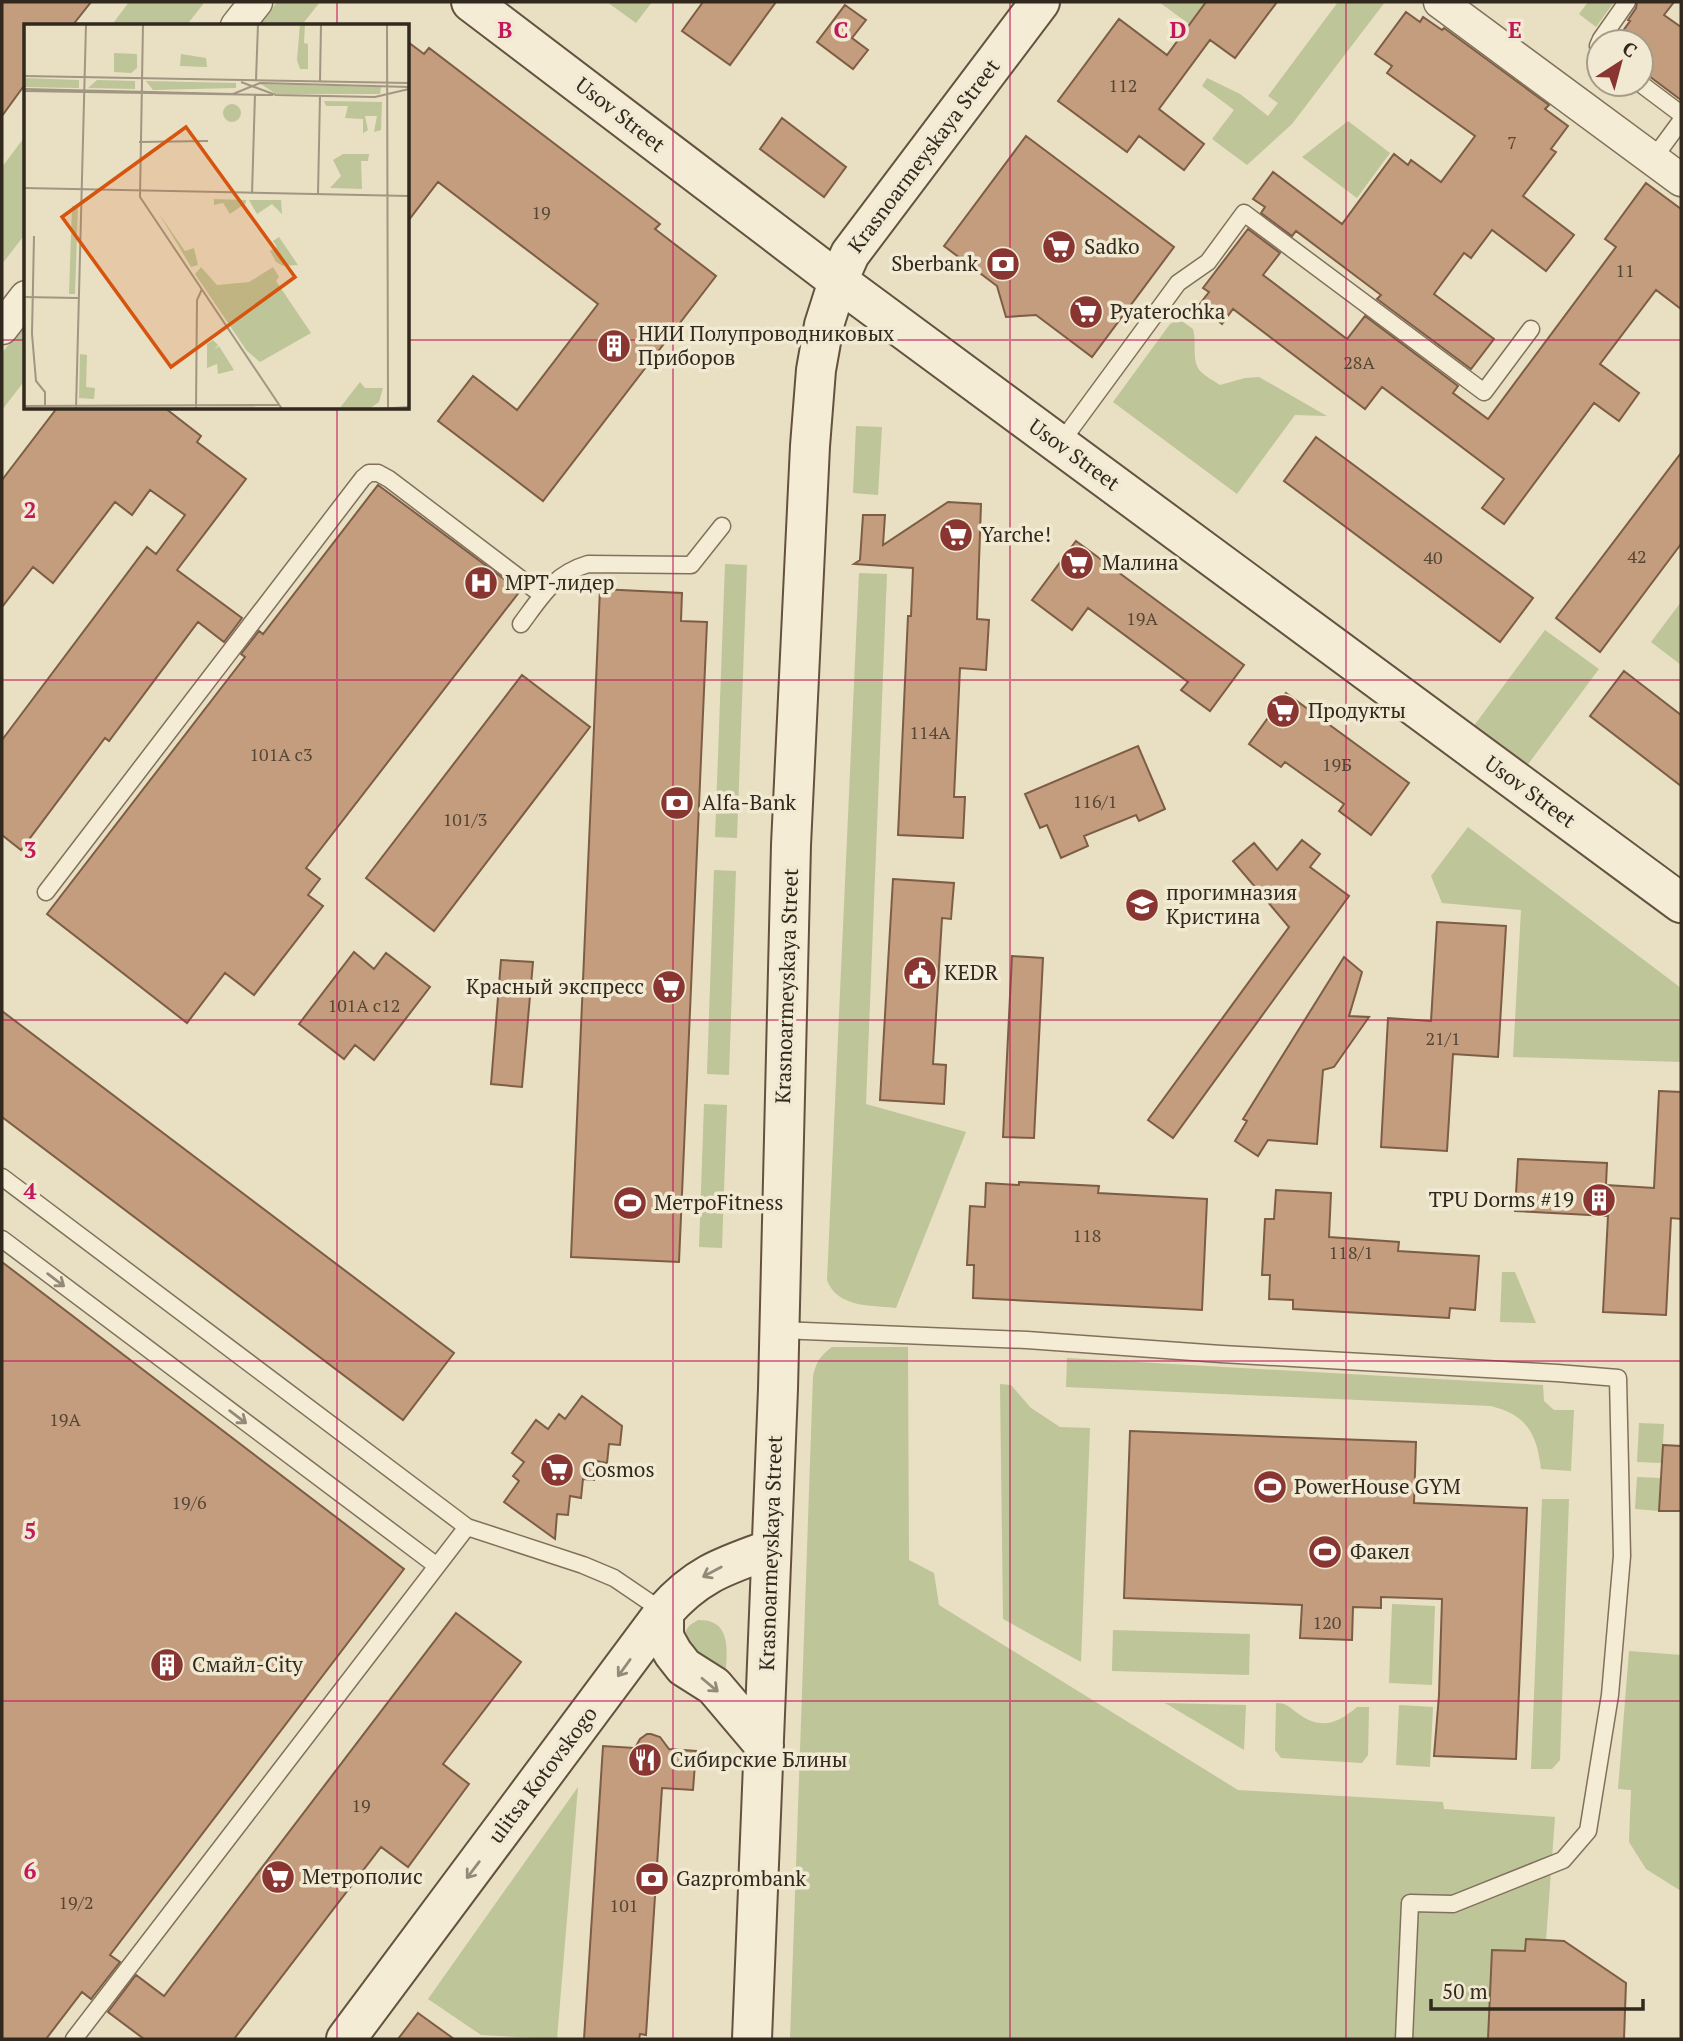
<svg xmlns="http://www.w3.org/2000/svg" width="1683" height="2041" viewBox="0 0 1683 2041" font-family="'PT Serif',serif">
<rect width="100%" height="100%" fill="#e9dfc3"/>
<path fill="#bec598" d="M 129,2 L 203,2 L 204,3 L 186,26 L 111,26 Z
M 277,2 L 320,2 L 301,26 L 258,26 Z
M 607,2 L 652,2 L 636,23 Z
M 1159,2 L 1203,2 L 1205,3 L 1189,24 Z
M 1338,2 L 1385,2 L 1292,124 L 1247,165 L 1212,139 L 1234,110 L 1202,86 L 1207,78 L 1240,94 L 1268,116 L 1278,103 L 1268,96 Z
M 1588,2 L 1614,2 L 1596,27 L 1579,14 Z
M 1348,121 L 1390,153 L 1357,198 L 1302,157 Z
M 26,135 L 26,233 L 2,264 L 2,167 Z
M 1176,321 L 1183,322 L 1193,329 C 1197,343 1191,359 1200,371 C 1205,376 1214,381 1220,385 L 1245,378 L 1259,377 L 1327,416 L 1295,415 L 1237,494 L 1113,402 L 1170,324 Z
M 26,322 L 26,379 L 2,410 L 2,353 Z
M 856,426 L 882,427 L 878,495 L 853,493 Z
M 725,564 L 747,565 L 737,838 L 715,837 Z
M 859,573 L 887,574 L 866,1104 L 966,1132 L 896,1308 C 871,1305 837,1308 827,1280 Z
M 1681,602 L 1681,665 L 1651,642 Z
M 1545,630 L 1599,669 L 1526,767 L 1473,727 Z
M 1468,827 L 1681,988 L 1681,1062 L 1513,1057 L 1521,910 L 1442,903 L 1431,876 Z
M 714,870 L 736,871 L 729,1075 L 707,1074 Z
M 704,1104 L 727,1105 L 722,1248 L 699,1247 Z
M 1502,1272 L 1515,1272 L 1536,1323 L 1500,1322 Z
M 832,1347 L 908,1347 L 909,1560 L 934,1573 L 939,1605 L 1238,1790 L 1443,1802 L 1444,1809 L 1555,1817 L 1546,1940 L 1526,1939 L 1525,1951 L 1492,1950 L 1488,2039 L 790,2039 L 813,1376 C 816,1362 821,1355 832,1347 Z
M 1067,1358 L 1543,1385 L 1544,1401 L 1554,1410 L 1574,1410 L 1571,1471 L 1541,1469 C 1537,1434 1527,1415 1491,1406 L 1066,1387 Z
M 1000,1384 L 1011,1385 L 1031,1408 L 1060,1427 L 1090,1428 L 1081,1662 L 1003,1619 Z
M 1639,1423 L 1664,1424 L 1662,1463 L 1637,1462 Z
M 1637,1477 L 1661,1478 L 1659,1511 L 1635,1509 Z
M 1542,1499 L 1569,1499 L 1560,1760 L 1552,1769 L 1531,1769 Z
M 1392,1604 L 1435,1606 L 1432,1685 L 1389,1683 Z
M 698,1620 C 735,1619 726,1657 725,1682 L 690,1659 L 684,1633 L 690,1625 Z
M 1113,1630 L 1250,1634 L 1249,1675 L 1112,1671 Z
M 1629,1651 L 1681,1655 L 1681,1891 L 1646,1869 L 1629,1842 L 1631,1790 L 1618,1789 Z
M 1165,1703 L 1246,1705 L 1244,1750 Z
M 1276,1703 C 1286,1703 1288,1706 1296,1712 C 1319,1730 1336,1725 1357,1707 L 1369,1707 L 1368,1755 L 1362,1763 L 1281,1758 L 1275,1750 Z
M 1399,1705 L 1433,1707 L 1430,1767 L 1396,1765 Z
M 578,1787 L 557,2039 L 481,2035 L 428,1999 Z"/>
<path fill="#c39d7d" stroke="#7d5d44" stroke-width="2" d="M 2,2 L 91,2 L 72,26 L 26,26 L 26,83 L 2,116 Z
M 703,2 L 776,2 L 730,65 L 682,31 Z
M 1206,2 L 1277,2 L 1235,58 L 1210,40 L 1159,109 L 1204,144 L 1184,170 L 1139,136 L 1127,152 L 1058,101 L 1119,19 L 1167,55 Z
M 1637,2 L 1674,2 L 1664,15 L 1681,27 L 1681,100 L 1641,70 L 1641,42 L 1615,42 L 1630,21 L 1628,20 L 1636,8 Z
M 845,5 L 866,20 L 852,38 L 868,50 L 853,69 L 817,42 Z
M 1406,12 L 1420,22 L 1423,17 L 1442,30 L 1444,28 L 1549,105 L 1545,109 L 1568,126 L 1551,149 L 1556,152 L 1523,196 L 1574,235 L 1546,271 L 1492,230 L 1471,258 L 1464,253 L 1434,294 L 1494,339 L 1471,369 L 1377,299 L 1381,295 L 1296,231 L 1292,236 L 1261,213 L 1265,207 L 1253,199 L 1273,172 L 1342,224 L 1394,154 L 1408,165 L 1411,160 L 1441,182 L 1475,136 L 1387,73 L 1392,66 L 1375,54 Z
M 408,42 L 424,54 L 429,48 L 660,224 L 655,229 L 716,276 L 543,501 L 438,421 L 473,376 L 517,410 L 598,304 L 438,182 L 408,221 Z
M 782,118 L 846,167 L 824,197 L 760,149 Z
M 1026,136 L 1174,247 L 1092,357 L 1036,315 L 1006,317 L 997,286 L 944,246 Z
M 1646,183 L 1681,209 L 1681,309 L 1656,290 L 1600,364 L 1639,393 L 1619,421 L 1594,403 L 1504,524 L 1482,508 L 1504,479 L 1382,387 L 1365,409 L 1233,309 L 1222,324 L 1199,305 L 1209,292 L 1203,288 L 1248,229 L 1280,253 L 1263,275 L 1347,339 L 1365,316 L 1458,386 L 1453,393 L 1488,419 L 1616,247 L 1605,239 Z
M 57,408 L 165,408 L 201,436 L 197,442 L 246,479 L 177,570 L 242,618 L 224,642 L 198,622 L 109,741 L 105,738 L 21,850 L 2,835 L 2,740 L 147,547 L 156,554 L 185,515 L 150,490 L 132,515 L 115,502 L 53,583 L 33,567 L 2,607 L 2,480 Z
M 1316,437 L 1533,598 L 1500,642 L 1284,481 Z
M 1681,453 L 1681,544 L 1600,652 L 1556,618 Z
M 378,485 L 520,591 L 306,868 L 320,879 L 308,895 L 323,906 L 254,995 L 225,973 L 187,1023 L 47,914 L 245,657 L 241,654 L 259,631 L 263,634 Z
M 948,502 L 981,504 L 977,619 L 989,620 L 986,670 L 960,668 L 954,797 L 965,797 L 963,838 L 898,835 L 908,616 L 911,616 L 913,568 L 854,564 L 860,560 L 863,515 L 885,515 L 883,545 Z
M 1076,541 L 1244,665 L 1210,711 L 1181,690 L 1188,682 L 1088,608 L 1072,630 L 1032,600 Z
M 600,589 L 682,593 L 681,621 L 707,622 L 679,1262 L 571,1257 Z
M 1624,671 L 1681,715 L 1681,786 L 1590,716 Z
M 522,675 L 590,727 L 434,931 L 366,878 Z
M 1286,693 L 1409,783 L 1371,835 L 1339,811 L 1344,804 L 1285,762 L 1281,767 L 1249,744 Z
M 1138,746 L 1165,809 L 1139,821 L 1136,815 L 1084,836 L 1088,846 L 1061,858 L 1047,825 L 1040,828 L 1025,794 Z
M 1302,840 L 1320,854 L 1310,867 L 1349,896 L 1173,1138 L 1148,1120 L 1289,927 L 1233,861 L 1254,843 L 1277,870 Z
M 893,879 L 954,883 L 951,919 L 942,918 L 933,1064 L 946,1065 L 944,1104 L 880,1100 Z
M 1437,922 L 1506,926 L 1498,1057 L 1453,1054 L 1447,1151 L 1381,1147 L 1388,1018 L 1431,1021 Z
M 354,952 L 374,969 L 386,953 L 430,987 L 374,1060 L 355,1045 L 344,1059 L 299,1024 Z
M 1012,956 L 1043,958 L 1034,1138 L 1003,1137 Z
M 1344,957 L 1362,972 L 1349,1016 L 1369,1017 L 1334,1067 L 1323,1070 L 1317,1144 L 1268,1140 L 1258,1156 L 1235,1141 L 1247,1121 L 1243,1119 Z
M 501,960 L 533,962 L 522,1087 L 491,1084 Z
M 2,1011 L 454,1353 L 403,1420 L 2,1117 Z
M 1659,1091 L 1681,1092 L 1681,1219 L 1671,1218 L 1666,1315 L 1603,1312 L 1608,1216 L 1515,1211 L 1518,1159 L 1607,1163 L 1606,1185 L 1654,1188 Z
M 1019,1182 L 1099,1186 L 1098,1193 L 1207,1199 L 1202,1310 L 973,1298 L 974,1265 L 967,1265 L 970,1206 L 985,1207 L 986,1183 L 1019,1185 Z
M 1276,1190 L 1331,1193 L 1329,1237 L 1399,1242 L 1398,1251 L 1479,1256 L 1475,1310 L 1450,1308 L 1449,1318 L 1293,1309 L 1293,1300 L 1269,1299 L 1270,1275 L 1262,1275 L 1265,1219 L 1274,1219 Z
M 2,1262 L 404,1569 L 110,1955 L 120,1962 L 91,1999 L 82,1992 L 46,2039 L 2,2039 Z
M 582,1396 L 622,1426 L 620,1445 L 609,1444 L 607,1463 L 596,1461 L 594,1480 L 583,1479 L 581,1498 L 570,1496 L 568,1515 L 557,1514 L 555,1539 L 504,1502 L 519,1481 L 513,1476 L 524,1462 L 512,1453 L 536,1420 L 548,1429 L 559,1414 L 565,1419 Z
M 1130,1431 L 1416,1442 L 1414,1503 L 1527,1508 L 1516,1759 L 1434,1756 L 1439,1695 L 1442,1599 L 1381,1597 L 1381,1608 L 1353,1607 L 1352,1640 L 1300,1638 L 1302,1605 L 1124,1598 Z
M 1663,1445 L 1681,1446 L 1681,1511 L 1659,1511 Z
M 456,1613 L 521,1662 L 443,1764 L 469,1784 L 408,1867 L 381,1847 L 234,2039 L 144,2039 L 108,2012 L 136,1975 L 164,1996 Z
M 647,1734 L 651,1734 L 660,1737 L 669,1749 L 696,1751 L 693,1790 L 662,1788 L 646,2035 L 640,2034 L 639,2039 L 584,2039 L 603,1746 L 635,1748 L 640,1739 Z
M 1526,1939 L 1564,1941 L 1626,1983 L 1624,2039 L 1488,2039 L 1492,1950 L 1525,1951 Z
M 418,2013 L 454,2039 L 398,2039 Z"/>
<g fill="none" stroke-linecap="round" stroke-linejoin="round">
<g stroke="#81715c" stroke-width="19">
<path id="lane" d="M 1599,51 L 1598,46 L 1601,39 L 1627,2
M 1641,84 L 1681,114
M 1653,159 L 1681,121
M 1059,445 L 1178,283 L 1208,262 L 1244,213 L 1484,392 L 1531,329
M 521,624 C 541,597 554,574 588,564 L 691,565 L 722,526
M 46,892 L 363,478 L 369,473 L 378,473 L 389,479 L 542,595
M 2,1177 L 467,1527 L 583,1565 L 614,1578 L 664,1612
M 2,1239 L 437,1566
M 780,1330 L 1027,1340 L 1221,1354 L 1557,1373 L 1618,1378 L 1622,1556 L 1610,1695 L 1588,1831 L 1563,1860 L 1453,1904 L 1410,1903 L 1404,2039
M 74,2039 L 467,1527"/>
</g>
<g stroke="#81715c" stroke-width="35">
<path id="street" d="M 1440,2 L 1681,180
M 237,26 L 256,2
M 2,328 L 26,297"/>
</g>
<g stroke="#63523f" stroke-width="42">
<path id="secondary" d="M 471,2 L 838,281 L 1681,903
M 664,1612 L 664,1637 L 673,1653 L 684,1667 L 714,1686 L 764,1745
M 346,2039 L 664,1612 C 697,1574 724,1566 771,1549
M 752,2039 L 778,1389 L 791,845 L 810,446 L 816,370 L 824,325 L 838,281 L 850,254 L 1040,2"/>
</g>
<use href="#lane" stroke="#f5ecd5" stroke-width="16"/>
<use href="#street" stroke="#f5ecd5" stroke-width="32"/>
<use href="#secondary" stroke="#f5ecd5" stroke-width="38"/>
</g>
<defs><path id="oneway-shaft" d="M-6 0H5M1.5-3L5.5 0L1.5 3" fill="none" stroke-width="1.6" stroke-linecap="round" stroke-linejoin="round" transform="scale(1.75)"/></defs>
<g stroke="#948a7a">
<use href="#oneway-shaft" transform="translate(56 1280) rotate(37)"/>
<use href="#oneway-shaft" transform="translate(238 1417) rotate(37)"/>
<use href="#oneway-shaft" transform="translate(712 1572) rotate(152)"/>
<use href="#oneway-shaft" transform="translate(624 1668) rotate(126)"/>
<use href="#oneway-shaft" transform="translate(710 1685) rotate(40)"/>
<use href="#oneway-shaft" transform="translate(473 1870) rotate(127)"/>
</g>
<path fill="none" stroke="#c2185b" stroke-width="2" stroke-opacity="0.55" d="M 337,2 L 337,26M 673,2 L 673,2039M 1010,2 L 1010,2039M 1346,2 L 1346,2039M 2,340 L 26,340M 408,340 L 1681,340M 337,408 L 337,2039M 2,680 L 1681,680M 2,1020 L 1681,1020M 2,1361 L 1681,1361M 2,1701 L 1681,1701"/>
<defs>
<g id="supermarket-disc" transform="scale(1.75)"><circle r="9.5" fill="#893532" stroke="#f1e9d2"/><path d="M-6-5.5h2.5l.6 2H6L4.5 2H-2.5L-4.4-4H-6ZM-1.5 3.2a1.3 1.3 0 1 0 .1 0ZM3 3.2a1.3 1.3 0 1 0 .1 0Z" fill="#fff"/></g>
<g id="bank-disc" transform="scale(1.75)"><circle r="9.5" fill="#893532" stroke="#f1e9d2"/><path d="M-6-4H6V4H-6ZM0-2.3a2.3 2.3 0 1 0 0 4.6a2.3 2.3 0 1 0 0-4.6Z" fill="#fff"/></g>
<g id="building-disc" transform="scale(1.75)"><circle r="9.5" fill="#893532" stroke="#f1e9d2"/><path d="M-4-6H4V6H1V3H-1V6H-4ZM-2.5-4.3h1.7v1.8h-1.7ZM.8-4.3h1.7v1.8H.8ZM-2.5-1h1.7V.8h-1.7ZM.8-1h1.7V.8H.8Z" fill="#fff"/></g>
<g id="hospital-disc" transform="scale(1.75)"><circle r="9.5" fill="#893532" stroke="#f1e9d2"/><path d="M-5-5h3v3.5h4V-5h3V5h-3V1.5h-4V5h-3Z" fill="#fff"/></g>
<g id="school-disc" transform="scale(1.75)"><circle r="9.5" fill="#893532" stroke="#f1e9d2"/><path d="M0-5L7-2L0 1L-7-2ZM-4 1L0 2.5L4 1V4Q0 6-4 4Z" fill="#fff"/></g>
<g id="civic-disc" transform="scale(1.75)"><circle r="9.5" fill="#893532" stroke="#f1e9d2"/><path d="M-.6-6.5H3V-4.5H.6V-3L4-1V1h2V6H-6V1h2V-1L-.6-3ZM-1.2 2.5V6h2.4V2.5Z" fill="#fff"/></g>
<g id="stadium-disc" transform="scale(1.75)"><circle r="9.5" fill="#893532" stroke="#f1e9d2"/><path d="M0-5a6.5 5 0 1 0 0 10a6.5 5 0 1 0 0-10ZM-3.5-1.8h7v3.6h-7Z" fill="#fff"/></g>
<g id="restaurant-disc" transform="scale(1.75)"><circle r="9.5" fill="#893532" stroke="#f1e9d2"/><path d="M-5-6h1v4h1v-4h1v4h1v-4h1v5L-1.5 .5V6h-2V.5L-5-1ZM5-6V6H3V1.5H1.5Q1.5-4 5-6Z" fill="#fff"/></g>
</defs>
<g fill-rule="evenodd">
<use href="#supermarket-disc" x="1059" y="247"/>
<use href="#bank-disc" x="1003" y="264"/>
<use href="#supermarket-disc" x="1086" y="312"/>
<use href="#building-disc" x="614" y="346"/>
<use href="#supermarket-disc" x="956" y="535"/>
<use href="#supermarket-disc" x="1077" y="563"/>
<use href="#hospital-disc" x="481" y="583"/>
<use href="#supermarket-disc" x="1283" y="711"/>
<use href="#bank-disc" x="677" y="803"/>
<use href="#school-disc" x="1142" y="905"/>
<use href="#civic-disc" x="920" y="973"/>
<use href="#supermarket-disc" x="669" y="987"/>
<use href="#building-disc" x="1599" y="1200"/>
<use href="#stadium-disc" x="630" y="1203"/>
<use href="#supermarket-disc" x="557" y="1470"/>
<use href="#stadium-disc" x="1270" y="1487"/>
<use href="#stadium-disc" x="1325" y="1552"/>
<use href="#building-disc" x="167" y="1665"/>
<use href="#restaurant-disc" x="645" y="1760"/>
<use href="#supermarket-disc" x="278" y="1877"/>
<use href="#bank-disc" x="652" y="1879"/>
</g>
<g text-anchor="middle" stroke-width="7" stroke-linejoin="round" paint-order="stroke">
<g font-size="18" fill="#564636">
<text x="1123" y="92">112</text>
<text x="1512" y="149">7</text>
<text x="541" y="219">19</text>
<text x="1625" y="277">11</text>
<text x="1359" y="369">28А</text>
<text x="1637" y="563">42</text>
<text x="1433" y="564">40</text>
<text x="1142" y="625">19А</text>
<text x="930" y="739">114А</text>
<text x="281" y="761">101А с3</text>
<text x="1337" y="771">19Б</text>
<text x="1095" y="808">116/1</text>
<text x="465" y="826">101/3</text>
<text x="364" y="1012">101А с12</text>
<text x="1443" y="1045">21/1</text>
<text x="1087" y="1242">118</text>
<text x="1351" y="1259">118/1</text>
<text x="65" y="1426">19А</text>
<text x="189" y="1509">19/6</text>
<text x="1327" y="1629">120</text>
<text x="361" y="1812">19</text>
<text x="76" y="1909">19/2</text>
<text x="624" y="1912">101</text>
</g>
<g font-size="21" fill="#32291e" stroke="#f1e9d2">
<text transform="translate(620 115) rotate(38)" y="7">Usov Street</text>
<text transform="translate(924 156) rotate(-53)" y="7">Krasnoarmeyskaya Street</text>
<text transform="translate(1074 455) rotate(36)" y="7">Usov Street</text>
<text transform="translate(1530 792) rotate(36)" y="7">Usov Street</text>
<text transform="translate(787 986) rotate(-88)" y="7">Krasnoarmeyskaya Street</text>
<text transform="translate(771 1553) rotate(-88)" y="7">Krasnoarmeyskaya Street</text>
<text transform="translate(543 1775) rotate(-53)" y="7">ulitsa Kotovskogo</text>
</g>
<g font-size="21" fill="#32291e" stroke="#f1e9d2" text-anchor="start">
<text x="1084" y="254">Sadko</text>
<text x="978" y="271" text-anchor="end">Sberbank</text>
<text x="1110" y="319">Pyaterochka</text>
<text x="638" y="341">НИИ Полупроводниковых<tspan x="638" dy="24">Приборов</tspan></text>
<text x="981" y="542">Yarche!</text>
<text x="1102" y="570">Малина</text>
<text x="505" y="590">МРТ-лидер</text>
<text x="1308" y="718">Продукты</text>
<text x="702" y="810">Alfa-Bank</text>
<text x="1166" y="900">прогимназия<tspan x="1166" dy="24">Кристина</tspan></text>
<text x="944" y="980">KEDR</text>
<text x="644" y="994" text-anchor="end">Красный экспресс</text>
<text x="1574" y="1207" text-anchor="end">TPU Dorms #19</text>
<text x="654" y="1210">МетроFitness</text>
<text x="582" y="1477">Cosmos</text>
<text x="1294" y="1494">PowerHouse GYM</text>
<text x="1350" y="1559">Факел</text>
<text x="192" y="1672">Смайл-City</text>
<text x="670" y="1767">Сибирские Блины</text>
<text x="302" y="1884">Метрополис</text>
<text x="676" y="1886">Gazprombank</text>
</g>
</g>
<g transform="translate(24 24)">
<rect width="385" height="385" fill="#e9dfc3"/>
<path d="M 276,0 L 281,0 L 280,19 L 284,20 L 284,45 L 276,45 L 273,36 ZM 90,29 L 113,30 L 113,44 L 107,49 L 90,48 ZM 157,30 L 182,34 L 183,43 L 156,42 ZM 0,54 L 55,56 L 55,64 L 0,63 ZM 73,56 L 111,57 L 111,65 L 64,64 ZM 122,57 L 212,59 L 212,64 L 129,66 ZM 237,60 L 357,63 L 356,70 L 252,70 ZM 300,77 L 358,78 L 357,106 L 350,108 L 353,92 L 341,92 L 344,106 L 339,109 L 339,95 L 321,94 L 324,82 L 302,82 ZM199 89a9 9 0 1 1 18 0a9 9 0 1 1-18 0ZM 319,130 L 345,130 L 344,137 L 337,137 L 338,165 L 306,164 L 317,152 L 309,136 ZM 190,175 L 222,176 L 222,179 L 206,190 L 199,179 L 190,181 ZM 225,176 L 257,176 L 258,190 L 248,180 L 233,190 ZM 48,182 L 54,182 L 51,270 L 45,270 ZM 134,188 L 161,227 L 170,224 L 174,241 L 167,243 ZM 255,213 L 274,241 L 259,242 L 252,238 L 246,227 L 253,223 L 249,217 ZM 177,243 L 193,261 L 225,258 L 249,243 L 255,253 L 252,257 L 287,309 L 236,338 L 223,327 L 171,250 ZM 189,316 L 194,321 L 190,326 L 195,322 L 210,346 L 194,350 L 193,340 L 183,344 L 183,320 ZM 56,330 L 63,331 L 62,363 L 71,364 L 70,375 L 55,374 ZM 336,358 L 341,364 L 359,364 L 355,378 L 345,385 L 315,385 Z" fill="#bec598"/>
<path fill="none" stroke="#a09681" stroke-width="2" d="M 119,0 L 116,173 L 258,385M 363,0 L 364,385M 0,52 L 385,59M 232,56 L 234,0M 296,57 L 297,0M 217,58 L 252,71 L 351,73 L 385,65M 0,65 L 209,70 L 236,59 L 385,63M 0,67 L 249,71M 115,118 L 184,117M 0,164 L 385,172M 228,170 L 231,70M 294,170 L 296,72M 10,212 L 8,310 L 12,357 L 21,368 L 21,382M 0,273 L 54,274M 0,382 L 255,381M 52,385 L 62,0M 172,385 L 173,276 L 178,265M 353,385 L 385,383"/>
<path fill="#d6540e" fill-opacity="0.15" stroke="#d6540e" stroke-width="3.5" d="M 162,103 L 271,253 L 147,343 L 38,193 Z"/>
<rect width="385" height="385" fill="none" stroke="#32291e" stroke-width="3.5"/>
</g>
<g font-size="23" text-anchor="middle" font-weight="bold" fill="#c2185b" stroke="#f1e9d2" stroke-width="7" stroke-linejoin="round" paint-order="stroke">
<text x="505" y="38">B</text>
<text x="841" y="38">C</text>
<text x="1178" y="38">D</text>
<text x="1515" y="38">E</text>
<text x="30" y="518">2</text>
<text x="30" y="858">3</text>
<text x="30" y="1199">4</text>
<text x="30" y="1539">5</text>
<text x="30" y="1879">6</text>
</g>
<rect width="1683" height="2041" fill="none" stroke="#32291e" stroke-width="7"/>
<g transform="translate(1620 63) rotate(36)"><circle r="33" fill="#f1e9d2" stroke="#a59c8a" stroke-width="2"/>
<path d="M0-5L12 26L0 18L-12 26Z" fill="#893532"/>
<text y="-10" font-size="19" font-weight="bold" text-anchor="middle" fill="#32291e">С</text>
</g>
<path d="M1431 1999v10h212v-10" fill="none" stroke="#32291e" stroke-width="3.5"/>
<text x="1442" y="1999" font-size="21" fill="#32291e" stroke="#f1e9d2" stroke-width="5" paint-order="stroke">50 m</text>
</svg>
